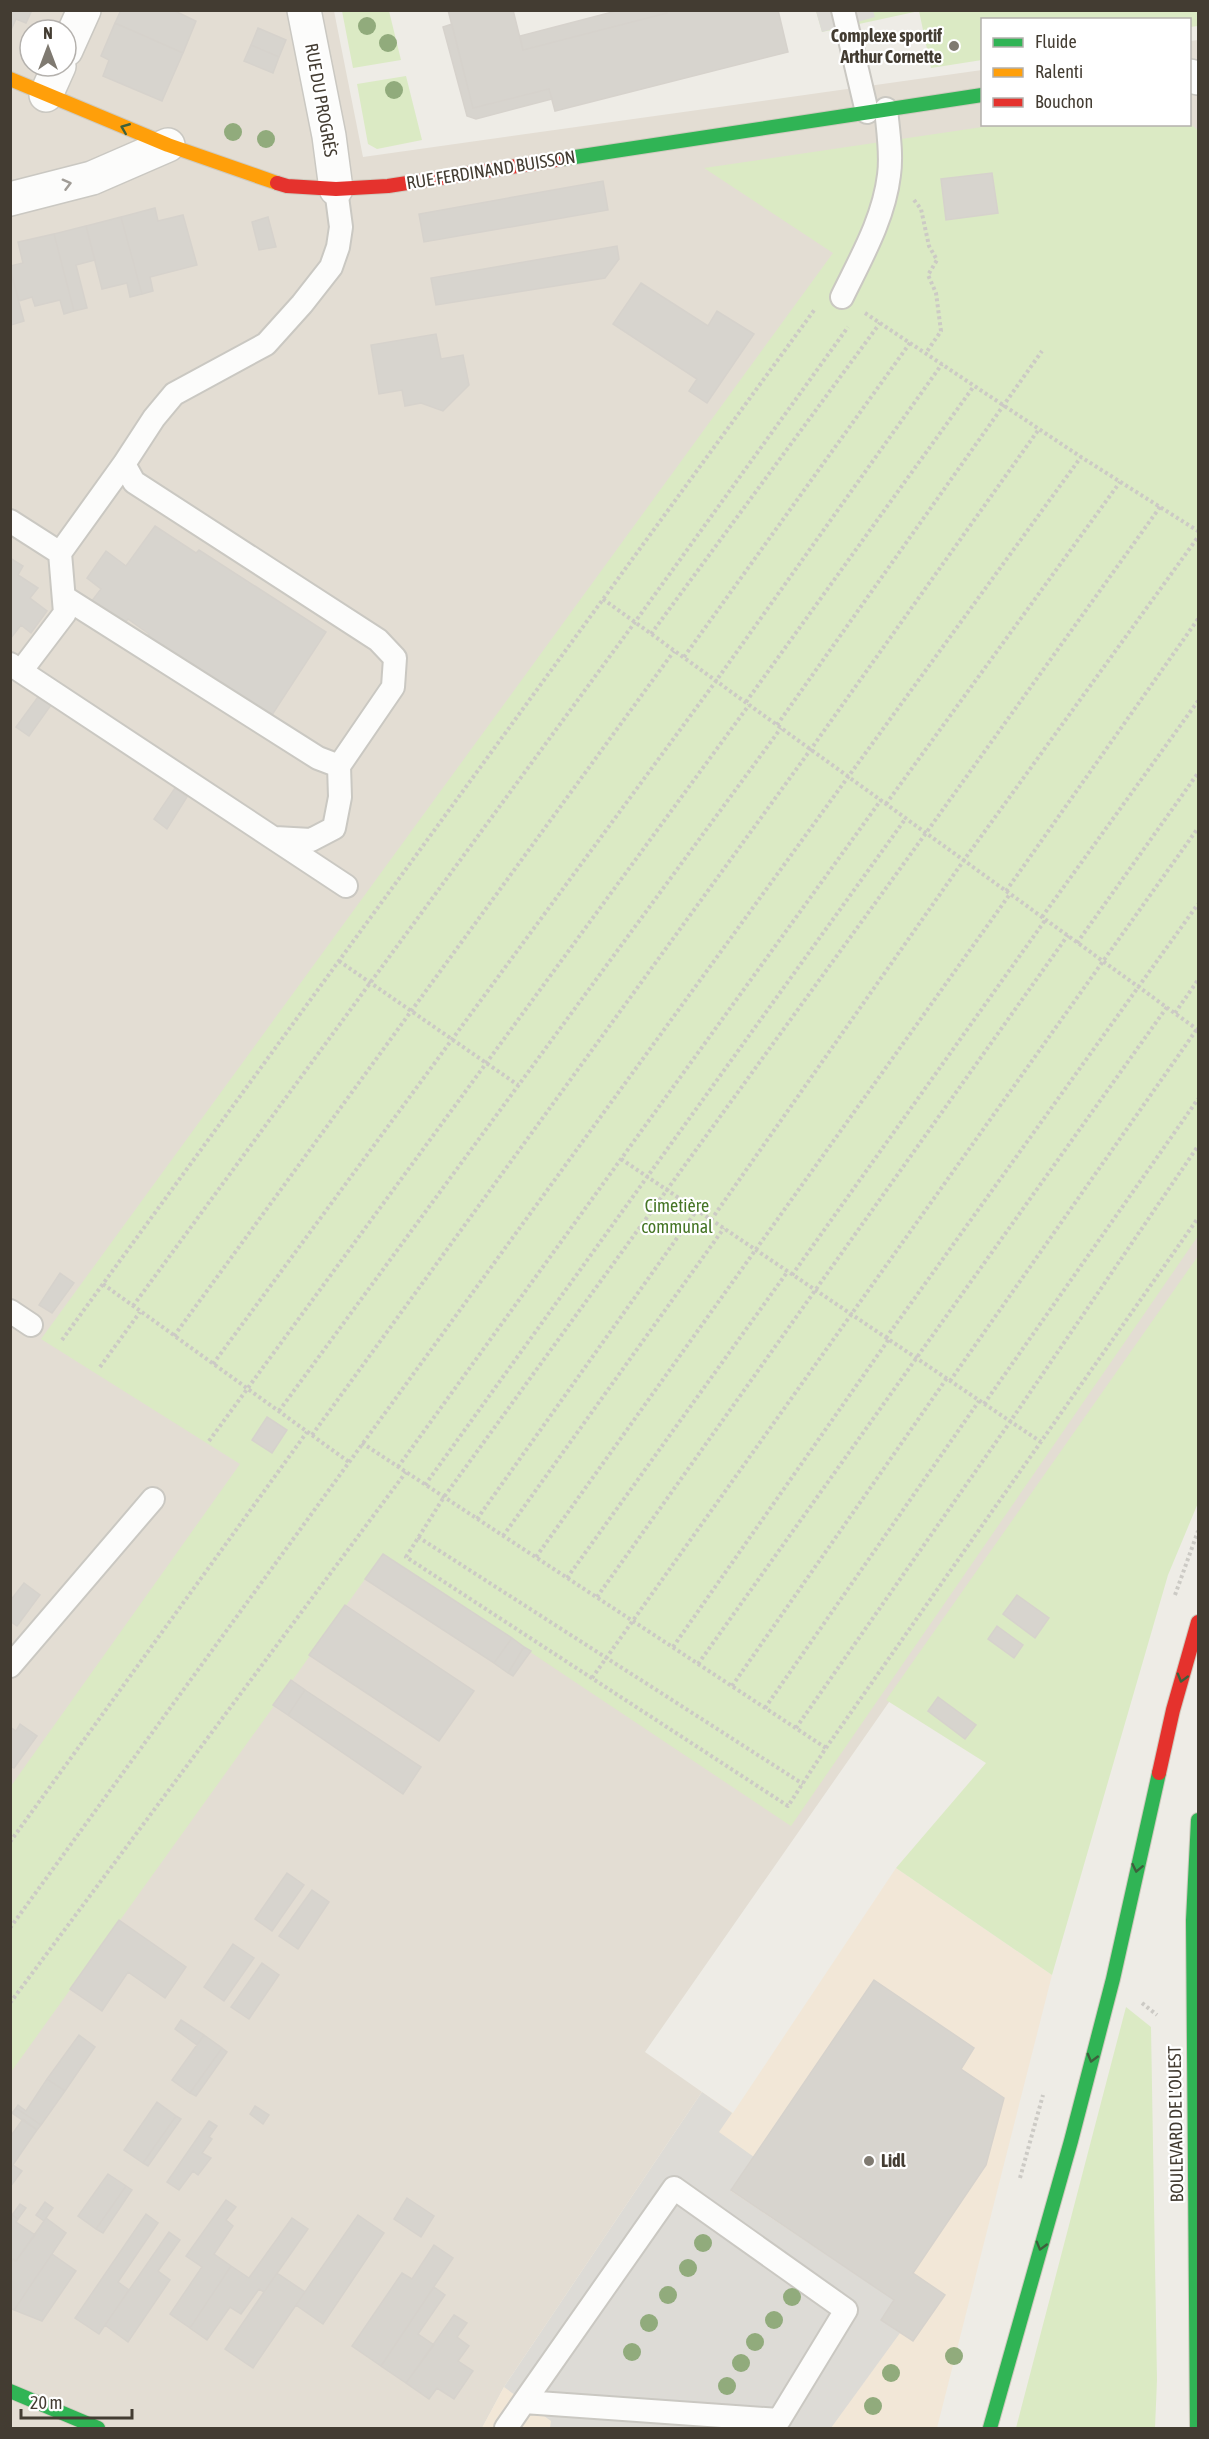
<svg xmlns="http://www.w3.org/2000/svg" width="1209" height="2439" viewBox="0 0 1209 2439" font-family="'Asap Condensed',sans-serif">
<rect width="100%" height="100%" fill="#eeece6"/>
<path fill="#e3ddd3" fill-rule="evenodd" d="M 11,11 L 334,11 L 363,157 L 982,70 L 982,124 L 1190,124 L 1190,41 L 1198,40 L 1198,1259 L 645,2052 L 702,2092 L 504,2387 L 482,2428 L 11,2428 ZM 30,30 L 66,30 L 66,66 L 30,66 Z"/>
<path fill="#f2e7d7" d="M 896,1868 L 1052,1975 L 937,2428 L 482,2428 L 504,2387 L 702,2092 L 733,2113 Z"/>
<path fill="#dbeac4" d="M 1198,10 L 1198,26 L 1190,27 L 1190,20 L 982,20 L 982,60 L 931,68 L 919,11 L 822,32 L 816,11 Z
M 342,11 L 389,11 L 401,60 L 353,68 Z
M 406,76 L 422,140 L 377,149 L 368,144 L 357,84 Z
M 1190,124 L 1198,130 L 1198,1236 L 791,1826 L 383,1554 L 11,2072 L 11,1786 L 240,1464 L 41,1339 L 833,253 L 704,168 L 996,125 Z
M 1198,1256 L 1198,1503 L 1168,1575 L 1052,1975 L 896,1868 L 986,1763 L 886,1700 Z
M 1126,2007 L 1151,2027 L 1157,2380 L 1155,2428 L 1016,2428 Z"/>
<path fill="#dddbd6" d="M 816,11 L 873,11 L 875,17 L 822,32 Z
M 702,2092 L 732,2113 L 719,2132 L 754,2157 L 731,2191 L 894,2300 L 881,2320 L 900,2333 L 831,2428 L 550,2428 L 551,2421 L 504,2387 Z"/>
<path fill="#d7d4ce" stroke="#d6d2cc" stroke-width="1.5" d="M 10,10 L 32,10 L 26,23 L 16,19 L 10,32 Z
M 121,10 L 173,10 L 196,21 L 183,53 L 115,23 Z
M 448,10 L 513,10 L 523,50 L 667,13 L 666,10 L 778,10 L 788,52 L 555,111 L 549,89 L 473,108 Z
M 620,10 L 666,10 L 667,13 L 523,50 L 520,36 Z
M 115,23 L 183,53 L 162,101 L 103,76 L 109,60 L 101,56 Z
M 452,24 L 473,108 L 549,89 L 552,99 L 476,119 L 467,116 L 443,27 Z
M 258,28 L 286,40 L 279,57 L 251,45 Z
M 251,45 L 279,57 L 273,73 L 244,61 Z
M 992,173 L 998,213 L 946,220 L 941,179 Z
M 603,181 L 608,210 L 424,242 L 419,214 Z
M 155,208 L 158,221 L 183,215 L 197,265 L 150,277 L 153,291 L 142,294 L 121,217 Z
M 121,217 L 142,294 L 130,297 L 127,283 L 102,289 L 86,226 Z
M 268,217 L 276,247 L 259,250 L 252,222 Z
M 86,226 L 95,260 L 76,265 L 87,308 L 74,311 L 54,234 Z
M 54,234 L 74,311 L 64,314 L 60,300 L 35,306 L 32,297 L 19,301 L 10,269 L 10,266 L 23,263 L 18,242 Z
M 617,246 L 619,259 L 605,278 L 436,305 L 431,278 Z
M 10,269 L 24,321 L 11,325 L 10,325 Z
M 641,283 L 708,326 L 717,311 L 754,334 L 707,403 L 689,391 L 697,379 L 613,324 Z
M 436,334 L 441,359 L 463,355 L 469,385 L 443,411 L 421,403 L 405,406 L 402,390 L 379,394 L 371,345 Z
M 155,526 L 196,553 L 199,550 L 326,632 L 270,718 L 146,637 L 149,634 L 128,619 L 124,624 L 91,602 L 101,589 L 87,578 L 106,551 L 126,566 Z
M 10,558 L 23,566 L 18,575 L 38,588 L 30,598 L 47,611 L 31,633 L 21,625 L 10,639 Z
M 38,697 L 51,705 L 29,736 L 16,727 Z
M 175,788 L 187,797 L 167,829 L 154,819 Z
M 60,1273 L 74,1283 L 52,1313 L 39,1305 Z
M 267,1417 L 287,1430 L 272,1453 L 252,1440 Z
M 383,1554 L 512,1638 L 494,1663 L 365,1579 Z
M 24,1583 L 40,1595 L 17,1626 L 10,1621 L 10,1601 Z
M 1017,1595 L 1049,1618 L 1035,1638 L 1003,1614 Z
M 345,1605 L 474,1691 L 439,1741 L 309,1655 Z
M 997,1626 L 1023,1645 L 1014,1658 L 988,1639 Z
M 512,1638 L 524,1647 L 508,1673 L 494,1663 Z
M 524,1647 L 531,1651 L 513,1676 L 508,1673 Z
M 291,1680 L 305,1690 L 288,1715 L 273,1705 Z
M 305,1690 L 421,1767 L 403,1794 L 288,1715 Z
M 938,1697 L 976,1725 L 965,1739 L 928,1711 Z
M 20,1724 L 37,1736 L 14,1768 L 10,1766 L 10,1727 L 16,1731 Z
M 287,1873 L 304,1885 L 272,1931 L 255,1919 Z
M 312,1890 L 329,1902 L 298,1949 L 279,1936 Z
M 119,1920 L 186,1967 L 165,1998 L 128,1972 L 102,2011 L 70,1989 Z
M 233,1944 L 254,1958 L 224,2001 L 204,1987 Z
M 262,1963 L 279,1975 L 249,2019 L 231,2007 Z
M 874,1980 L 974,2048 L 961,2069 L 1004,2098 L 986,2165 L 913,2273 L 945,2295 L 913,2341 L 881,2320 L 894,2300 L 731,2190 Z
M 181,2020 L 204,2035 L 197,2045 L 175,2029 Z
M 79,2035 L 95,2047 L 65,2091 L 47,2079 Z
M 204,2035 L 222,2048 L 190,2093 L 172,2080 Z
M 222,2048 L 227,2052 L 196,2096 L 190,2093 Z
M 47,2079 L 65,2091 L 41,2125 L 16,2108 L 18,2105 L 26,2111 Z
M 157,2102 L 176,2116 L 143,2163 L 124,2150 Z
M 255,2106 L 269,2115 L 263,2124 L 250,2114 Z
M 16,2108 L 41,2125 L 37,2130 L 12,2113 Z
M 176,2116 L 181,2119 L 148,2166 L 143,2163 Z
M 23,2119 L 37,2130 L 10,2169 L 10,2137 Z
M 209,2121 L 217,2126 L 209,2137 L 212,2139 L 202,2153 L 211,2158 L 198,2175 L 193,2171 L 179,2190 L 167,2182 Z
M 13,2165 L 22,2171 L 10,2187 L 10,2169 Z
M 108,2174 L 126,2186 L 96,2229 L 78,2216 Z
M 126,2186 L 132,2190 L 103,2233 L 96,2229 Z
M 407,2198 L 434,2216 L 421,2237 L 394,2219 Z
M 226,2200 L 236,2207 L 226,2220 L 233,2226 L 214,2254 L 231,2266 L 190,2328 L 170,2314 L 202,2267 L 186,2256 Z
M 45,2202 L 53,2208 L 44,2221 L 36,2215 Z
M 20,2204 L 26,2208 L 18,2219 L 12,2215 Z
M 146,2214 L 158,2223 L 118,2282 L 129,2290 L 99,2334 L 75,2318 Z
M 12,2215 L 18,2219 L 16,2222 L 35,2235 L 16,2261 L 13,2259 L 10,2263 Z
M 358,2215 L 384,2233 L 323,2324 L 296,2305 Z
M 46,2218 L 66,2233 L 14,2310 L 10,2308 L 10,2263 L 13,2259 L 16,2261 Z
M 292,2218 L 308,2229 L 264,2292 L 259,2289 L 241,2314 L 230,2307 L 207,2340 L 190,2328 L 231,2266 L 249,2278 Z
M 169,2232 L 180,2240 L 158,2271 L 170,2280 L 128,2342 L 105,2325 Z
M 434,2245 L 453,2258 L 381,2366 L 352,2346 L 402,2273 L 412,2279 Z
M 52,2254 L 76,2271 L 42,2321 L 14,2310 Z
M 277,2273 L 305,2292 L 253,2368 L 225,2349 Z
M 434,2287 L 445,2295 L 418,2334 L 434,2345 L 406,2383 L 381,2366 Z
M 454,2315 L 467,2323 L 457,2337 L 469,2346 L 458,2361 L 473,2371 L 454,2399 L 437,2388 L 429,2399 L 406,2383 Z"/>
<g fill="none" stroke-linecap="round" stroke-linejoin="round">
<g stroke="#cac8c2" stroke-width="26">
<path id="lane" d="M 843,10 L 867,112
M 842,297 C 861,258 884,218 889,175 C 892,154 888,130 886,109
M 10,521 L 60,553
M 64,597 L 318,758 L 339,766 L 393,687 L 395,658 L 378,640 L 134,482 L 124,464
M 10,664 L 346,886
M 21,671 L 65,613 L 60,553 L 124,464 L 154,418 L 174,394 L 266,344 L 302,304 L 331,267 L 338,247 L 341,227 L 336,189
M 275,838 L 311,840 L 334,828 L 340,797 L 339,766
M 10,1311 L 31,1325
M 10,1666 L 153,1499
M 506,2428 L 524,2402 L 674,2188 L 846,2310 L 779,2420 L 524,2402"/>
</g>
<g stroke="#cac8c2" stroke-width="36">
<path id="street" d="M 304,10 L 329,136 L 336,189
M 66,50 L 84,10
M 1190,76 L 1198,78
M 46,95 L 59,66
M 10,199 L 92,178 L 168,145"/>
</g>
<g stroke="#cfcabe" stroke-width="16">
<path id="fast" d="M 562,159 L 982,95
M 10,2391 L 98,2428
M 990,2428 L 1071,2141 L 1113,1979 L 1159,1773
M 1197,2428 L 1193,1920 L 1198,1820"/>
</g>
<g stroke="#cfcabe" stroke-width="16">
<path id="slow" d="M 10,79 L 168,145 L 277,183"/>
</g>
<g stroke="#cfcabe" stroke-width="16">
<path id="jam" d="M 277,183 L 287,186 L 336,189 L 388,186 L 562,159
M 1159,1773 L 1173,1710 L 1198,1622"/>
</g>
<path stroke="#cccac5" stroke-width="4" stroke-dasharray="3 3" stroke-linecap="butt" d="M 914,200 L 921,209 L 929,246 L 937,260 L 928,275 L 936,293 L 941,331 L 926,353
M 865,313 L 1081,457 L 1198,531
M 1160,507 L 926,833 L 444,1497 L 406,1557 L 788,1806 L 826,1748 L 1198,1218
M 603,599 L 1198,1030
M 651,634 L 880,323
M 684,657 L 910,343
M 746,702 L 974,386
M 777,725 L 1042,351
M 886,804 L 1120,482
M 1006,891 L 1198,619
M 1042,917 L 1198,701
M 1077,943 L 1198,773
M 339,961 L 518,1085
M 1175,1013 L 1198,980
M 621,1159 L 1041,1442
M 711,1220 L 964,860 L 1198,537
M 792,1275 L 1046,919
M 103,1284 L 349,1462
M 133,1306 L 635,622 L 848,327
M 174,1336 L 674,651
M 886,1338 L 1198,904
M 62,1340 L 815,309
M 213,1364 L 716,681 L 942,364
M 100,1367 L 140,1312
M 950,1381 L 1197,1029
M 984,1404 L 1198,1099
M 279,1411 L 781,728
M 312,1435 L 811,749 L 1039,429
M 209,1441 L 749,705
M 362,1443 L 826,1748
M 398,1467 L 881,800
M 425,1485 L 906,818
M 477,1519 L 697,1210
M 503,1536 L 724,1228
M 418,1537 L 803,1784
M 536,1557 L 1010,894
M 567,1578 L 788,1271
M 1175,1595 L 1198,1531
M 597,1597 L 1068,935
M 673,1647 L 889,1339
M 698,1664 L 1167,1007
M 592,1678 L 1198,828
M 732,1686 L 947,1378
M 765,1708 L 979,1401
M 796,1728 L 1010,1422 L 1198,1146
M 10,1842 L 307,1432
M 10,1928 L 1081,457
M 10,2003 L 406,1472
M 1142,2003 L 1157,2015
M 1020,2178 L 1043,2095"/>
<use href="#lane" stroke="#fcfcfb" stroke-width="22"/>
<use href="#street" stroke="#fcfcfb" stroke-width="33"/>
<use href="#fast" stroke="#30b455" stroke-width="14"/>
<use href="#slow" stroke="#ff9f0a" stroke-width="14"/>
<use href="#jam" stroke="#e5322d" stroke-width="14"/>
</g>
<g fill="#91ab7c">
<circle cx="367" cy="26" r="9"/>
<circle cx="388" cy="43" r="9"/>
<circle cx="394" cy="90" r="9"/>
<circle cx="233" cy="132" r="9"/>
<circle cx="266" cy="139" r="9"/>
<circle cx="703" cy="2243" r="9"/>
<circle cx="688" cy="2268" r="9"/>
<circle cx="668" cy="2295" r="9"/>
<circle cx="792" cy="2297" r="9"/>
<circle cx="774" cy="2320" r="9"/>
<circle cx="649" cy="2323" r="9"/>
<circle cx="755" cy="2342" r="9"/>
<circle cx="632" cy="2352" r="9"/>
<circle cx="954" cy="2356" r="9"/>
<circle cx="741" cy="2363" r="9"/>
<circle cx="891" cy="2373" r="9"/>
<circle cx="727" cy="2386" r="9"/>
<circle cx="873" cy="2406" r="9"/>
</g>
<defs><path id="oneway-chevron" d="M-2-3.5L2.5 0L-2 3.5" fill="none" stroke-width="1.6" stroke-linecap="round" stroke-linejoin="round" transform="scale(1.5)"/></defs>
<g stroke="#3d603c">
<use href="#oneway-chevron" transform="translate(125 128) rotate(-158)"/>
<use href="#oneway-chevron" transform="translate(1182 1678) rotate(106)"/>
<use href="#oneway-chevron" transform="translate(1137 1868) rotate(102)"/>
<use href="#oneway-chevron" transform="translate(1092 2058) rotate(105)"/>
<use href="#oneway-chevron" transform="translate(1041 2246) rotate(106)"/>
</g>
<use stroke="#a09c96" href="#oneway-chevron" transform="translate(67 184) rotate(-15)"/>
<g fill="#7f7a71" stroke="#fff" stroke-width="2">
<circle cx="954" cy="46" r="6"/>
<circle cx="869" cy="2161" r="6"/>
</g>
<g text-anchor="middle" stroke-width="4.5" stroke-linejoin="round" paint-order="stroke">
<g font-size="18" font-weight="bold" fill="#433c32" stroke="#fff" text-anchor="end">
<text x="942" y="42">Complexe sportif<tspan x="942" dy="21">Arthur Cornette</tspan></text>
<text x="881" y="2167" text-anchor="start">Lidl</text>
</g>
<g font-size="18" fill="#433c32" stroke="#fff">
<text transform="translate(321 100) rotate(80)" y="6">RUE DU PROGRÈS</text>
<text transform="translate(491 170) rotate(-9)" y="6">RUE FERDINAND BUISSON</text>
<text transform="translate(1176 2124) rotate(-91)" y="6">BOULEVARD DE L'OUEST</text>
</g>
<g font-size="18" fill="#457525" stroke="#fff">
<text x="677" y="1212">Cimetière<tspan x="677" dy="21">communal</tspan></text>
</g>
</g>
<rect width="1209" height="2439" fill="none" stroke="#433c32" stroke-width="24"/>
<rect x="981" y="18" width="210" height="108" fill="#ffffff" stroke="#b4b1ad" stroke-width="1.5"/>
<rect x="993" y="38" width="30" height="9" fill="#30b455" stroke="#b4b1ad" stroke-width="1.5"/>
<text x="1035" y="48" font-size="18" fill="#433c32">Fluide</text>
<rect x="993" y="68" width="30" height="9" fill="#ff9f0a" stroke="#b4b1ad" stroke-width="1.5"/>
<text x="1035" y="78" font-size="18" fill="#433c32">Ralenti</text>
<rect x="993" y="98" width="30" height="9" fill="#e5322d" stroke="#b4b1ad" stroke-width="1.5"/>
<text x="1035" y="108" font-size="18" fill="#433c32">Bouchon</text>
<g transform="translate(48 48)"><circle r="28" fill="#ffffff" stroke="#b4b1ad" stroke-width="1.5"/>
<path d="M0-4.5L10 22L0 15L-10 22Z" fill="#7f7a71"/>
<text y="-9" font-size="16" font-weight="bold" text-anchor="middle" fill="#433c32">N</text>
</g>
<path d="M21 2409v9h111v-9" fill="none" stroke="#433c32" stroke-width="3"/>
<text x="30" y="2409" font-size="18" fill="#433c32" stroke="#ffffff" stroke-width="4.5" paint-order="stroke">20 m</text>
</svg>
